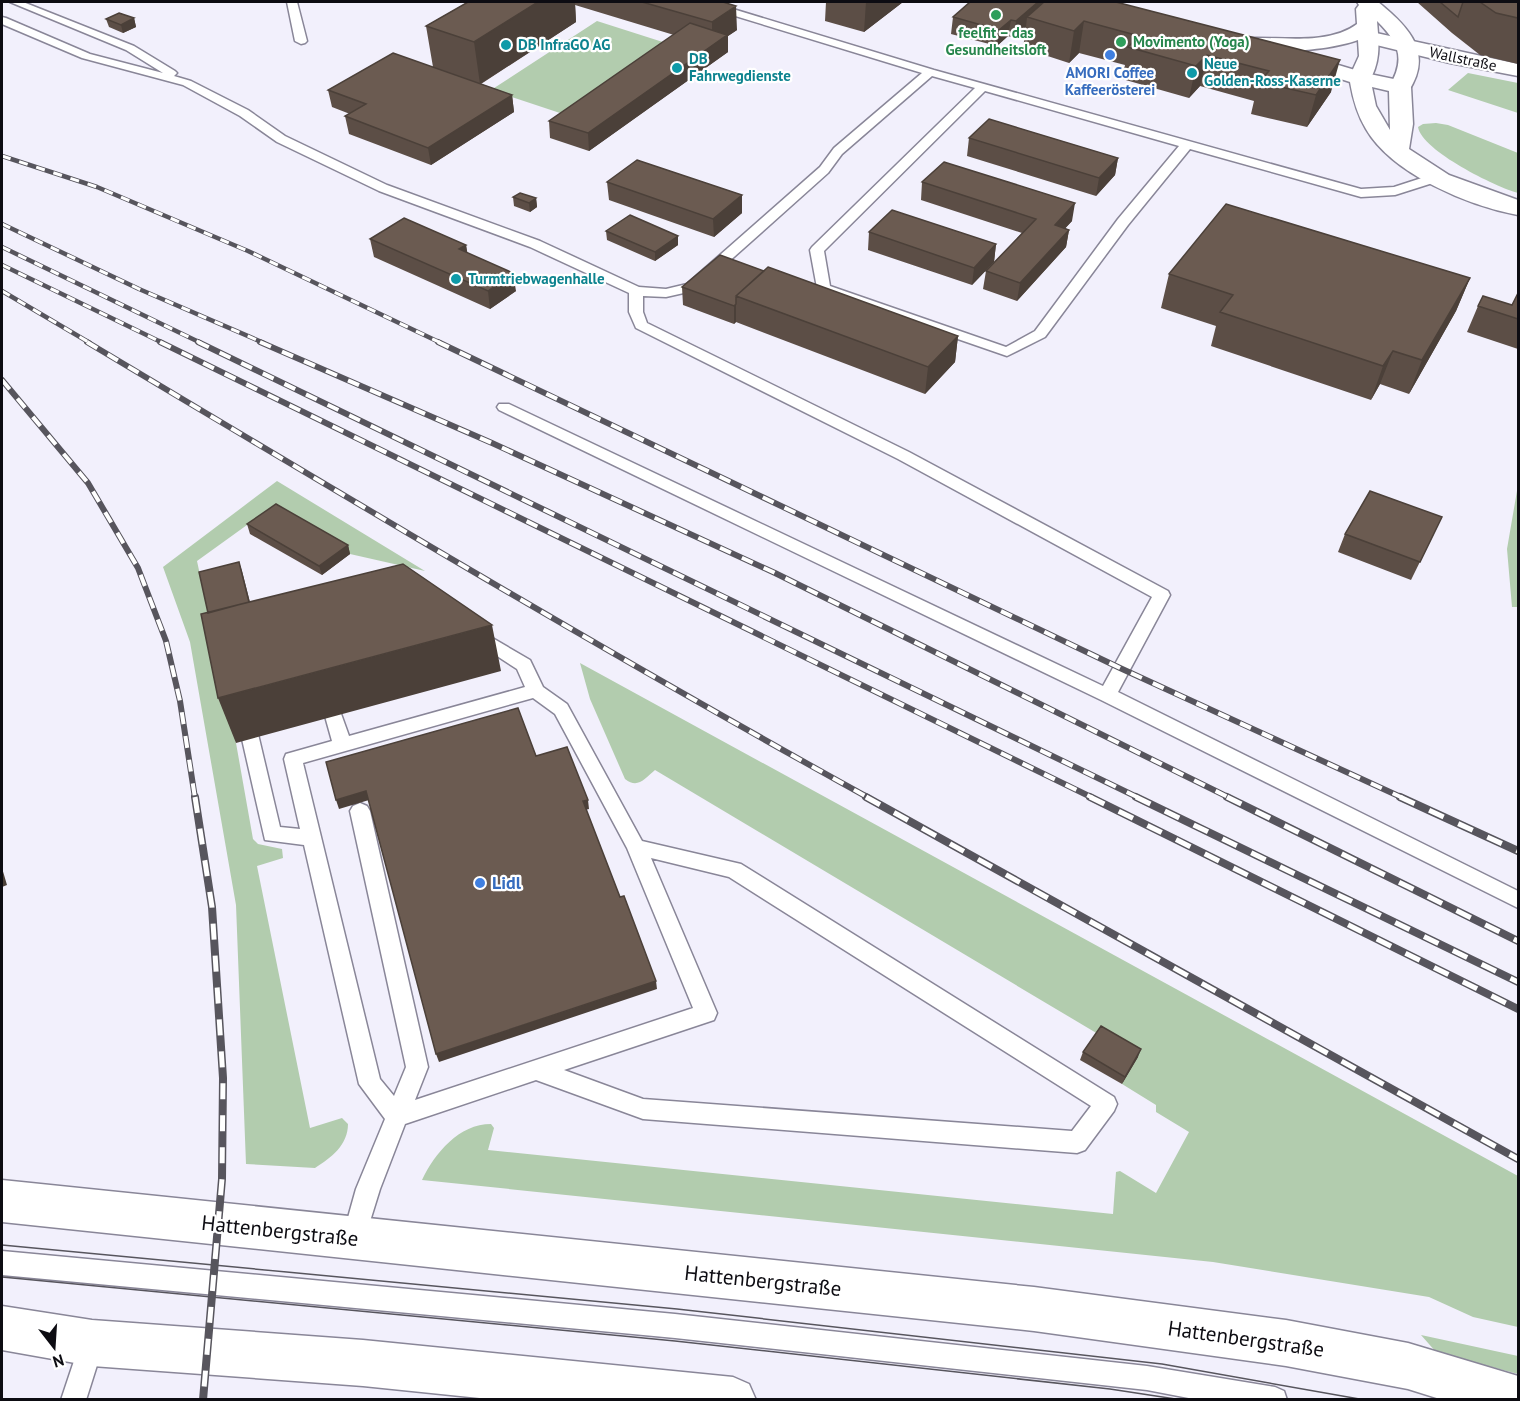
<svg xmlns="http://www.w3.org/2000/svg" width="1520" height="1401" viewBox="0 0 1520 1401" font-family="'PT Sans',sans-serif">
<rect width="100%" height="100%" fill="#f2f0fc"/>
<path fill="#b2ccae" d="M 597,21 L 669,44 L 566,115 L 491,90 Z
M 1468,73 L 1518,83 L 1518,113 L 1448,90 Z
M 1436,123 L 1448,125 L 1518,153 L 1518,193 C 1496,187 1422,151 1418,127 L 1423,124 Z
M 277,481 L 425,571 L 350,554 L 269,509 L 197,561 L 236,743 L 253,839 L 258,844 L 282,849 L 283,858 L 257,866 L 310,1128 L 342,1118 L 348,1124 C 348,1145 331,1158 315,1168 L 246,1164 L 236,905 L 190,642 L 163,567 Z
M 1518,485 L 1518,607 L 1512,607 L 1507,549 Z
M 580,663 L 1518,1176 L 1518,1327 L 1473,1317 L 1429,1297 L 1213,1262 L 422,1180 C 435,1153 459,1124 491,1124 L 494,1128 L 488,1150 L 1113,1214 L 1116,1172 L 1120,1171 L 1156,1193 L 1189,1132 L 1156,1112 L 1156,1105 L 1122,1084 L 1098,1034 L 655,770 C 644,779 638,789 625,779 L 590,699 Z
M 1421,1335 L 1518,1356 L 1518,1374 L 1436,1352 Z"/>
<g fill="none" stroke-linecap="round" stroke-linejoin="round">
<g stroke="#898698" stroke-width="3">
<path id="service" d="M 10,2 L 23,2 L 134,46 L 175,71 L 177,73 L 174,76 L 191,81 L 248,110 L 285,136 L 387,185 L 540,241 L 639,287 L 666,289 L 687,284 L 820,167 L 834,148 L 922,73 L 696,4 L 695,2 L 710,2 L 934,70 L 1361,189 L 1394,187 L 1431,175 L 1439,175 L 1441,178 L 1439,181 L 1395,195 L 1361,197 L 1190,149 L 1128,225 L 1045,337 L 1007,356 L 819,291 L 817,288 L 810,250 L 812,247 L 975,88 L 932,76 L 842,154 L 828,173 L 697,290 L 666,297 L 643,296 L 643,312 L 647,323 L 909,452 L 1168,591 L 1170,595 L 1118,692 L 1518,891 L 1518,908 L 1101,700 L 499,410 L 497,407 L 499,404 L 509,404 L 1103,686 L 1152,597 L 898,459 L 636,328 L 629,312 L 629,293 L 530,247 L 379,191 L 277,142 L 240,116 L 183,85 L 82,58 L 2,24 L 2,17 L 6,18 L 90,54 L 163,73 L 126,50 ZM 985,91 L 1179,146 L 1118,219 L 1035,331 L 1006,347 L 830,286 L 824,251 Z
M 287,2 L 297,2 L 307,41 L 305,43 L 301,44 L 295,41 Z
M 477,629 L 530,660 L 543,687 L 567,704 L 642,841 L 741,864 L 1114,1097 L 1117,1104 L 1114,1111 L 1085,1150 L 1077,1153 L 643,1119 L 536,1080 L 405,1124 L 380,1189 L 362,1247 L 354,1251 L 346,1247 L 342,1239 L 356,1189 L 385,1119 L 359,1084 L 304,845 L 265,840 L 242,739 L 244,734 L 251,732 L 258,734 L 280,827 L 300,829 L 284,759 L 286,754 L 332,741 L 325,716 L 328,711 L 334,709 L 340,711 L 349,736 L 525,687 L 517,669 L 471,639 L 468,635 L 471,631 ZM 533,698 L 555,714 L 627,848 L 693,1008 L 415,1100 L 428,1067 L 370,811 L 367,806 L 360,803 L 353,806 L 350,811 L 406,1067 L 394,1096 L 380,1079 L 303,763 ZM 651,858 L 729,877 L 1091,1106 L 1072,1131 L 643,1099 L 564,1070 L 714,1020 L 717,1013 Z
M 2,1251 L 675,1314 L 1147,1366 L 1275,1387 L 1284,1391 L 1287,1400 L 1199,1400 L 1147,1390 L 675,1338 L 2,1275 Z
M 92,1331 L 101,1334 L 104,1343 L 86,1400 L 61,1400 L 83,1334 Z"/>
</g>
<g stroke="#898698" stroke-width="3">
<path id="minor" d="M 1367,31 L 1518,64 L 1518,76 L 1450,63 L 1360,41 L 1357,37 L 1360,33 Z"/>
</g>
<g stroke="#898698" stroke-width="3">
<path id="tertiary" d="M 1357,2 L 1378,2 C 1409,27 1434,53 1408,92 L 1400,93 L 1392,92 L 1389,87 C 1406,59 1399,43 1377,21 C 1379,44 1381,63 1368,83 L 1360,84 L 1352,83 L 1349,78 L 1359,56 L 1358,40 C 1331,50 1271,55 1244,48 L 1241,44 L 1244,40 L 1251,38 C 1284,37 1329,45 1357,24 L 1356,9 L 1359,5 Z
M 2,1180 L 1034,1287 L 1286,1320 L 1408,1343 L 1518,1376 L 1518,1400 L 1443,1400 L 1408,1389 L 1286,1366 L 1034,1331 L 2,1222 Z
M 2,1306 L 92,1320 L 363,1340 L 733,1377 L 749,1384 L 756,1400 L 499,1400 L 363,1386 L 92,1366 L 2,1350 Z"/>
</g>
<g stroke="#898698" stroke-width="3">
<path id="secondary" d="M 1295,52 L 1365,73 L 1408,82 L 1411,87 L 1413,124 L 1409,149 L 1449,175 L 1518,200 L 1518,215 C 1469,206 1392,174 1366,129 C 1357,114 1353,99 1350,82 L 1288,62 L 1285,58 L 1288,54 ZM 1372,87 L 1389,91 L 1390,130 L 1376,106 Z"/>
</g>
<use href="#service" fill="#fff" fill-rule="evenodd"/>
<use href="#minor" fill="#fff" fill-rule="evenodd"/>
<use href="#tertiary" fill="#fff" fill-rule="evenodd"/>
<use href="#secondary" fill="#fff" fill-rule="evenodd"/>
<path stroke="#57555d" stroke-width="1.5" d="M 2,1245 L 677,1309 L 1162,1364 L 1365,1400
M 2,1277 L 675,1341 L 1110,1389 L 1182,1400"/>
<g stroke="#57555d" stroke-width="4.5">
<path id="rail-far2" d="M 2,156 L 97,187 L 248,251 L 441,343
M 2,224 L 139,289 L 264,343
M 2,247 L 201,343
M 2,265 L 163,343
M 2,291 L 90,343"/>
</g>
<g stroke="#57555d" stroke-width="6">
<path id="rail-far1" d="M 87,342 C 346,497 605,652 869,798
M 160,342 L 1093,798
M 198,342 L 1139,798
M 260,342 L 492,443 L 775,573 L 1230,798
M 438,342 L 1120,668 L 1403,798
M 2,380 L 88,483 L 138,568 L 166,641 L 180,701 L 195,798"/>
</g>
<g stroke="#57555d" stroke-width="8">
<path id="rail" d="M 195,797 L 212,907 L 223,1078 L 222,1179 L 203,1400
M 866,797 L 1518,1159
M 1090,797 L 1518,1009
M 1136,797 L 1518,982
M 1227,797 L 1518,941
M 1400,797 L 1518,851"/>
</g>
<use href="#rail-far2" stroke="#fff" stroke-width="3" stroke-dasharray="9" stroke-linecap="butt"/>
<use href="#rail-far1" stroke="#fff" stroke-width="4" stroke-dasharray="12" stroke-linecap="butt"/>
<use href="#rail" stroke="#fff" stroke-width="5" stroke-dasharray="16" stroke-linecap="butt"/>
</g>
<path fill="#5c4e46" d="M 468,2 L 723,2 L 737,30 L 728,36 L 728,52 L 589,151 L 550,138 L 549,121 L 674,35 L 575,5 L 576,22 L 481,84 L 512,95 L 514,112 L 431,165 L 349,134 L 345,116 L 350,114 L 332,107 L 328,90 L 433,67 L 426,26 Z
M 826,2 L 903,2 L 864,32 L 825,21 Z
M 970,2 L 1042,2 L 1042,4 L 1116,2 L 1331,92 L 1307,127 L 1251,114 L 1254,101 L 1200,86 L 1189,98 L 1122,79 L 1125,65 L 1079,53 L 1069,63 L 1023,48 L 1026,27 L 1014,38 L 1008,36 L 997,46 L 951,34 L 953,17 Z
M 1417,2 L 1518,2 L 1518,64 L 1480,55 L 1452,33 Z
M 134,18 L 136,27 L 123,33 L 109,27 L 106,19 Z
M 969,138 L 1118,158 L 1115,175 L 1096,196 L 967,156 Z
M 607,182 L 742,195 L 742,213 L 714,237 L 609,200 Z
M 922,182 L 1072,221 L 1065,228 L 1069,230 L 1066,247 L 1017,301 L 983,289 L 986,271 L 1022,233 L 921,200 Z
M 513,197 L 536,198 L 537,207 L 530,212 L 514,206 Z
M 606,231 L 678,236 L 678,245 L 655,261 L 607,240 Z
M 869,232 L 996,244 L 994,262 L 972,285 L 868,250 Z
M 370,239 L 466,245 L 467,253 L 516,291 L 490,309 L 374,257 Z
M 764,271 L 958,336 L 955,362 L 925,394 L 736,322 L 734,324 L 683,305 L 682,287 Z
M 1169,274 L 1470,278 L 1456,311 L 1409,394 L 1380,384 L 1371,400 L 1211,346 L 1216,326 L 1161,308 Z
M 1518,293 L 1518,349 L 1467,332 L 1478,306 L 1512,305 Z
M 1442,517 L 1411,580 L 1338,552 L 1345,534 Z
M 247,524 L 348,545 L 350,554 L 322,575 L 250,534 Z
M 1083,1052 L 1138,1057 L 1122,1084 L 1080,1060 Z"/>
<path fill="#4b4039" d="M 538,2 L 575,2 L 576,22 L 480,84 L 474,42 Z
M 866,2 L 903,2 L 864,32 Z
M 1038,2 L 1042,2 L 1041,13 L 1027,17 L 1026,27 L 1014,38 L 1016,21 Z
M 736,6 L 737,30 L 728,36 L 728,52 L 589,151 L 588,133 L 712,45 L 712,22 Z
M 134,18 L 136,27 L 123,33 L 121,25 Z
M 1011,20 L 1008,36 L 997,46 L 999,30 Z
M 1084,21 L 1079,53 L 1069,63 L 1074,31 Z
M 1207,55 L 1200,86 L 1189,98 L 1196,66 Z
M 1340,60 L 1331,92 L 1307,127 L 1316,95 Z
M 512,95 L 514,112 L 431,165 L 428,148 Z
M 1118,158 L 1115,175 L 1096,196 L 1099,178 Z
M 742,195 L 742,213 L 714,237 L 713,219 Z
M 536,198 L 537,207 L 530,212 L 529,203 Z
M 1075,203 L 1072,221 L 1052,243 L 1055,225 Z
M 1069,230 L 1066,247 L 1017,301 L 1020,283 Z
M 678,236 L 678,245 L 655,261 L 655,252 Z
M 996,244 L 994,262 L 972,285 L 974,268 Z
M 466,245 L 469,262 L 459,249 Z
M 513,273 L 516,291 L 490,309 L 488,291 Z
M 1470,278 L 1456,311 L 1409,394 L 1422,360 Z
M 736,304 L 736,322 L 734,324 L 734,306 Z
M 958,336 L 955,362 L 925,394 L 928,367 Z
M 1393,351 L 1380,384 L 1371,400 L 1383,366 Z
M 348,545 L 350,554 L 322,575 L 319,566 Z
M 239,562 L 242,571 L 262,649 L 216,651 Z
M 492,625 L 501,671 L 236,743 L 218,698 Z
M 366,791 L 369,800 L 339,809 L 336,800 Z
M 588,800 L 589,809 L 585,810 L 583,801 Z
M 2,868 L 7,885 L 2,887 Z
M 656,981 L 657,989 L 439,1062 L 436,1054 Z
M 1141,1049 L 1138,1057 L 1122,1084 L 1125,1077 Z"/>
<path fill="#6b5b51" stroke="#4b4039" stroke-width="1.5" d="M 468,2 L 538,2 L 474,42 L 426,26 Z
M 642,2 L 723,2 L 736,6 L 712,22 Z
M 970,2 L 1038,2 L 1016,21 L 1011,20 L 999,30 L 953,17 Z
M 1044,2 L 1116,2 L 1340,60 L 1316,95 L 1259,82 L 1269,71 L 1207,55 L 1196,66 L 1128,47 L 1139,36 L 1084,21 L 1074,31 L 1027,17 Z
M 1440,2 L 1463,2 L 1458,17 Z
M 1480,2 L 1518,2 L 1518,18 L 1496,13 Z
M 119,13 L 134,18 L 121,25 L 106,19 Z
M 690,23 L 727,35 L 588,133 L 549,121 Z
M 393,53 L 512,95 L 428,148 L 345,116 L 366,104 L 328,90 Z
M 989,119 L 1118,158 L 1099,178 L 969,138 Z
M 637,160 L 742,195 L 713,219 L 607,182 Z
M 944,162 L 1075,203 L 1055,225 L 1069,230 L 1020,283 L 986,271 L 1036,219 L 922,182 Z
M 520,193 L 536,198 L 529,203 L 513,197 Z
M 1226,204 L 1470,278 L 1422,360 L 1393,351 L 1383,366 L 1220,312 L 1233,295 L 1169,274 Z
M 892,210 L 996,244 L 974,268 L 869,232 Z
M 630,215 L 678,236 L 655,252 L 606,231 Z
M 404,218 L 466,245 L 459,249 L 513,273 L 488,291 L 370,239 Z
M 720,255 L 764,271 L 736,296 L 736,304 L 734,306 L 682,287 Z
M 768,267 L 958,336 L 928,367 L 736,296 Z
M 1518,293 L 1518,319 L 1478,306 L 1483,296 L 1512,305 Z
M 1370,491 L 1442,517 L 1420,562 L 1345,534 Z
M 276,504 L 348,545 L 319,566 L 247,524 Z
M 239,562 L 249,602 L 208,613 L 199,572 Z
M 403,564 L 492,625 L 218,698 L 201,614 Z
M 518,708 L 536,756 L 567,747 L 588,800 L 583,801 L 620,897 L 624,896 L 656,981 L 436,1054 L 366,791 L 336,800 L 326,762 Z
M 1101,1026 L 1141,1049 L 1125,1077 L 1083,1052 Z"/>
<g fill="#2e9e5b" stroke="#fff" stroke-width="2">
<circle cx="996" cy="15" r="6"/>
<circle cx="1121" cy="42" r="6"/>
</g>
<g fill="#0f9aa8" stroke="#fff" stroke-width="2">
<circle cx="506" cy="45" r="6"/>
<circle cx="677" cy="68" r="6"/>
<circle cx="1192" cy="73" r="6"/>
<circle cx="456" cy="279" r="6"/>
</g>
<g fill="#3f7fe0" stroke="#fff" stroke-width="2">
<circle cx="1110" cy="55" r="6"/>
<circle cx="480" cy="883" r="6"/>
</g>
<g text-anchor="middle" stroke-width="4.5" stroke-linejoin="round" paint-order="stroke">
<g font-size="15" font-weight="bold" fill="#27864d" stroke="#fff">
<text x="996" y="38">feelfit – das<tspan x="996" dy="17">Gesundheitsloft</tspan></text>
<text x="1133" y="47" text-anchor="start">Movimento (Yoga)</text>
</g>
<g font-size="15" font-weight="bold" fill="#0d838f" stroke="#fff" text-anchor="start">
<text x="518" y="50">DB InfraGO AG</text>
<text x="689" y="64">DB<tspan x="689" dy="17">Fahrwegdienste</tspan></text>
<text x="1204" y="69">Neue<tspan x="1204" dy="17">Golden-Ross-Kaserne</tspan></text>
<text x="468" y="284">Turmtriebwagenhalle</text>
</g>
<g font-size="15" fill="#0d0c12" stroke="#fff">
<text transform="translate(1463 59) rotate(12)" y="5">Wallstraße</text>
</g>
<g font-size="15" font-weight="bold" fill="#366cbe" stroke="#fff">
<text x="1110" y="78">AMORI Coffee<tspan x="1110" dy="17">Kaffeerösterei</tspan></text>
</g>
<g font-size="18" font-weight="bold" fill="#366cbe" stroke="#fff" text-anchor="start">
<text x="492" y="889">Lidl</text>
</g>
<g font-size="21" fill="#0d0c12" stroke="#fff">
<text transform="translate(280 1231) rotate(6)" y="7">Hattenbergstraße</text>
<text transform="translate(763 1281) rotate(6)" y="7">Hattenbergstraße</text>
<text transform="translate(1246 1339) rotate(8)" y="7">Hattenbergstraße</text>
</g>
</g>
<rect width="1520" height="1401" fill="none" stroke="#0d0c12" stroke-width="6"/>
<g transform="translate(54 1347) rotate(163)" stroke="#ffffff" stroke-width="4.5" paint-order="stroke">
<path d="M0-4.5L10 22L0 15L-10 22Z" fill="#0d0c12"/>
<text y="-9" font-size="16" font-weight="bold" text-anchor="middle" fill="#0d0c12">N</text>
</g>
</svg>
